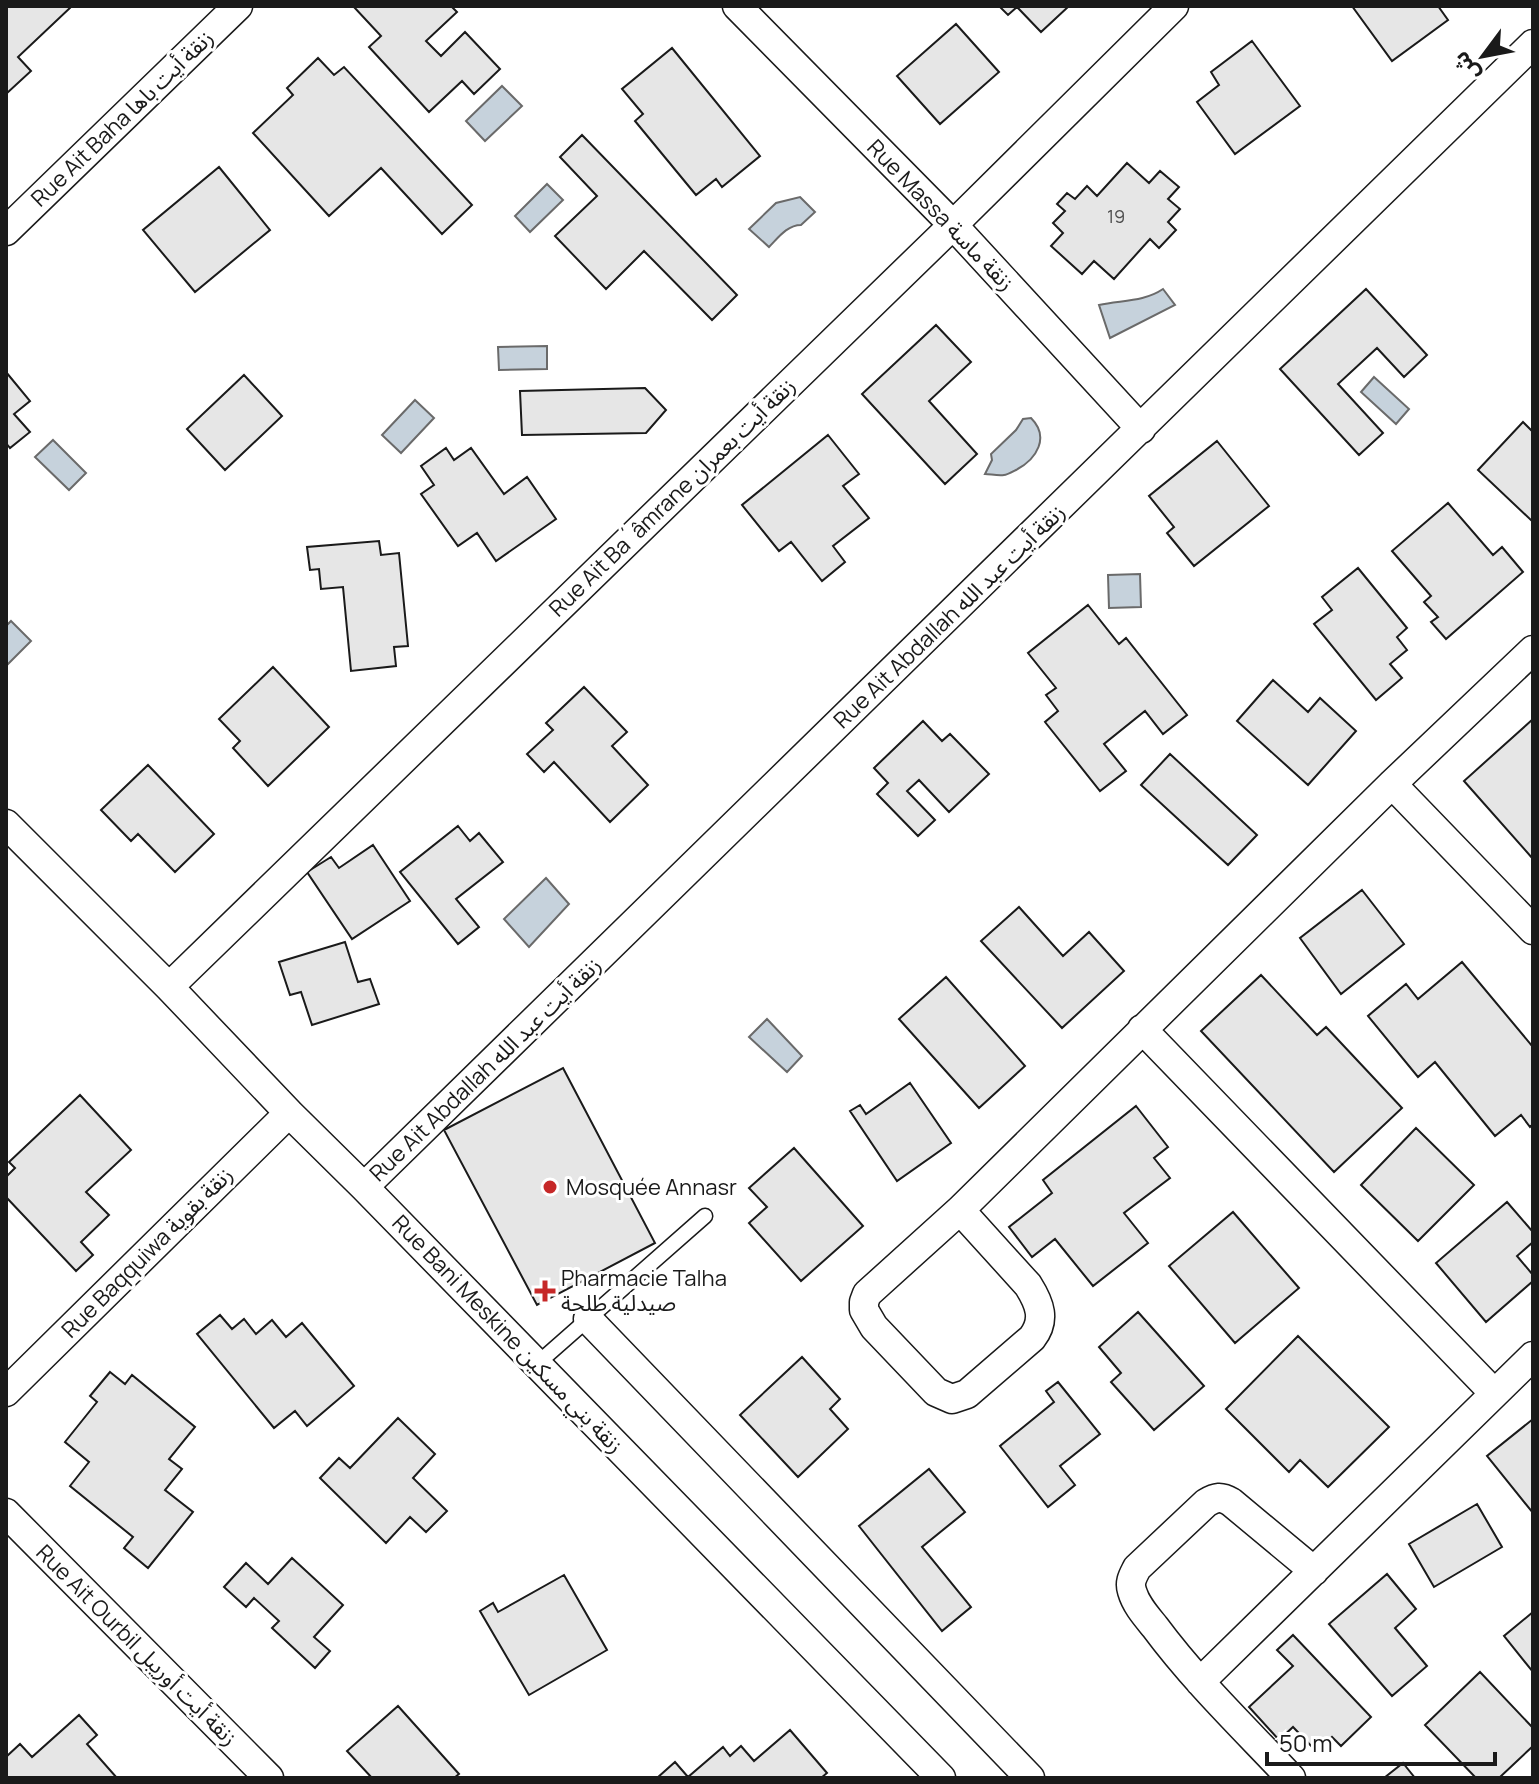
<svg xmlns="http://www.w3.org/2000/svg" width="1539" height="1784" viewBox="0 0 1539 1784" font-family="Manrope,'Noto Sans Arabic',sans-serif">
<rect width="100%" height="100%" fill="#fff"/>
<path fill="#c6d2dc" stroke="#6a6a6a" stroke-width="2" d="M 502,86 L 522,106 L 485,141 L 466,121 Z
M 547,184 L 563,200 L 530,232 L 515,216 Z
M 800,197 L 815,212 L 801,225 C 787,225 778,238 769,247 L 749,229 L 776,203 Z
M 1163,289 L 1175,305 L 1110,338 L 1099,305 C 1121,300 1144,302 1163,289 Z
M 547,346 L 547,369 L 499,370 L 498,347 Z
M 1374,377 L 1409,409 L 1396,424 L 1361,392 Z
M 415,400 L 434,418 L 401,453 L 382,435 Z
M 1031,418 C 1050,437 1037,459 1016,470 C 1014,471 1007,475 1004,475 C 998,476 990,474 985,474 L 992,460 L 991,454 L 1016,430 L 1023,419 Z
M 53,440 L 86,473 L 69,490 L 35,457 Z
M 1140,574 L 1141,607 L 1109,608 L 1108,575 Z
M 11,621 L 31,641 L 6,666 L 6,626 Z
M 546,878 L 569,904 L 529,947 L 504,919 Z
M 767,1019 L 802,1056 L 787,1072 L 749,1037 Z"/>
<path fill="#e6e6e6" stroke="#1a1a1a" stroke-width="2" d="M 6,6 L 72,6 L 18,57 L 31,71 L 6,94 Z
M 353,6 L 451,6 L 457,12 L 426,41 L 441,56 L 465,32 L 500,69 L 474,94 L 462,81 L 429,112 L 369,47 L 381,36 Z
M 999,6 L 1069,6 L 1041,32 L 1017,7 L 1008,15 Z
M 1352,6 L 1438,6 L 1448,20 L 1392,61 Z
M 956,24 L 999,72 L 940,124 L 897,76 Z
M 1252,41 L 1300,106 L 1235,154 L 1197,102 L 1219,85 L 1211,72 Z
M 672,48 L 760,156 L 722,187 L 716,179 L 696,195 L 635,121 L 643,114 L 622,89 Z
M 318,58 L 334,75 L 344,67 L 472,205 L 442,234 L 381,168 L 329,216 L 253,133 L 293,95 L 287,88 Z
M 582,135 L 737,295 L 712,320 L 644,251 L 606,289 L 555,236 L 597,196 L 560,157 Z
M 1127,163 L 1149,183 L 1160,171 L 1179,187 L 1168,199 L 1180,209 L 1168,222 L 1176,230 L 1159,248 L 1150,239 L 1114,279 L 1094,261 L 1082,274 L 1051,246 L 1063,233 L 1053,223 L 1065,211 L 1057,204 L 1067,193 L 1075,199 L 1087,186 L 1097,196 Z
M 219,167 L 270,230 L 195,292 L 143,230 Z
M 1366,289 L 1427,355 L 1404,377 L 1377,348 L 1338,384 L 1383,433 L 1359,455 L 1280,369 Z
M 936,325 L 971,362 L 929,401 L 977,454 L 945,484 L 862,394 Z
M 6,372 L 30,401 L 14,414 L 30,432 L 10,448 L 6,443 Z
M 244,375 L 282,416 L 225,470 L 187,429 Z
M 645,388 L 666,410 L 646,433 L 522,435 L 520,391 Z
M 1523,422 L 1533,432 L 1533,522 L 1478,470 Z
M 828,435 L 859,474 L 843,486 L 869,518 L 833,546 L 845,562 L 822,581 L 791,542 L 779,551 L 742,505 Z
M 1217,441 L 1269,506 L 1194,566 L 1167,533 L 1174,527 L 1149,496 Z
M 446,448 L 454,460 L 471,448 L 504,494 L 527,477 L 556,519 L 496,561 L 477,533 L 458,546 L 421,494 L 434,485 L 421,466 Z
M 1448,503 L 1493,555 L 1502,547 L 1523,572 L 1446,639 L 1431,622 L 1438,617 L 1424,602 L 1431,596 L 1392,551 Z
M 379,541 L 381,555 L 399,553 L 408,646 L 394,647 L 396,666 L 351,671 L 343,587 L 321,589 L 319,569 L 310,570 L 307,547 Z
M 1358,568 L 1407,628 L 1397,637 L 1407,650 L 1390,664 L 1402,678 L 1376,700 L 1314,624 L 1332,610 L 1322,597 Z
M 1088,605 L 1119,644 L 1126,638 L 1187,715 L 1163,734 L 1145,711 L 1104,744 L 1126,771 L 1100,791 L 1045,722 L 1058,711 L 1046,695 L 1056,688 L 1028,653 Z
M 273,667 L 329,727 L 268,786 L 233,748 L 240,741 L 219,719 Z
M 1273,680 L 1308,712 L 1320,698 L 1356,731 L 1308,785 L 1237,721 Z
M 584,687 L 627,732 L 612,746 L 648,785 L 610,822 L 554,762 L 544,772 L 527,754 L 553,730 L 546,723 Z
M 1533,719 L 1533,859 L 1464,781 Z
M 923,721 L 942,741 L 950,734 L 989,774 L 949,812 L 919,780 L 907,791 L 935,820 L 918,836 L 877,794 L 888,783 L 874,768 Z
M 1170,754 L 1257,835 L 1228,865 L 1141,785 Z
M 148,765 L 214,834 L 175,872 L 138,834 L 131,841 L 101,810 Z
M 458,826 L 470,841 L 479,833 L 503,862 L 456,899 L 479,927 L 458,944 L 400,872 Z
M 373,845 L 410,901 L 352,939 L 307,872 L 331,857 L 339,868 Z
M 1362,890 L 1404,944 L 1341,994 L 1300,938 Z
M 1019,907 L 1063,956 L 1089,932 L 1124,971 L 1062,1028 L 981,941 Z
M 345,942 L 358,982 L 370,979 L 379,1004 L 312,1025 L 301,992 L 290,995 L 279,962 Z
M 1462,962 L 1533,1047 L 1533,1124 L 1530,1127 L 1521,1115 L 1495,1136 L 1435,1062 L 1418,1077 L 1368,1016 L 1406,984 L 1418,999 Z
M 1261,975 L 1317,1035 L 1326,1027 L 1402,1108 L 1334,1172 L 1201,1031 Z
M 946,977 L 1025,1066 L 979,1108 L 899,1019 Z
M 563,1068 L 655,1243 L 537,1305 L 444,1130 Z
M 910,1083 L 951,1143 L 897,1181 L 850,1111 L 860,1105 L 866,1114 Z
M 80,1095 L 131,1150 L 86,1192 L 109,1215 L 81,1242 L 93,1255 L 76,1271 L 6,1197 L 6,1177 L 15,1168 L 9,1162 Z
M 1136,1106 L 1168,1147 L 1154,1158 L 1170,1178 L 1124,1213 L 1148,1243 L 1093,1286 L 1055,1239 L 1032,1257 L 1009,1227 L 1052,1193 L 1043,1180 Z
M 1416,1128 L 1474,1185 L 1418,1241 L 1361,1185 Z
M 794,1148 L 863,1226 L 801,1281 L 749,1223 L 767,1207 L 749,1188 Z
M 1507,1202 L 1533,1232 L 1533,1242 L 1517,1256 L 1533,1275 L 1533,1281 L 1486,1322 L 1436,1263 Z
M 1233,1212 L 1299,1288 L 1235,1343 L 1169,1266 Z
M 1138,1312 L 1204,1386 L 1154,1430 L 1111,1382 L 1121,1373 L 1099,1347 Z
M 220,1315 L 232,1329 L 244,1319 L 256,1334 L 272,1320 L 286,1337 L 302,1323 L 354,1386 L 307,1426 L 295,1411 L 274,1428 L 197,1334 Z
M 1298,1336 L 1389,1427 L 1328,1487 L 1300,1460 L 1289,1472 L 1226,1409 Z
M 802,1357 L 840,1399 L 830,1409 L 848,1429 L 798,1477 L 740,1415 Z
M 110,1372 L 125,1384 L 132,1375 L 195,1427 L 169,1459 L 182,1469 L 165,1490 L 193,1512 L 148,1568 L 124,1548 L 133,1537 L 70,1486 L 89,1462 L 65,1442 L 97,1402 L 90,1396 Z
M 1058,1382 L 1100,1434 L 1060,1466 L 1075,1485 L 1048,1507 L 1000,1446 L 1054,1402 L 1046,1391 Z
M 398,1418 L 435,1454 L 413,1478 L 447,1511 L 426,1532 L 410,1517 L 386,1543 L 320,1478 L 339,1458 L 350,1468 Z
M 1533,1419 L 1533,1513 L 1487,1456 Z
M 929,1469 L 965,1512 L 922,1547 L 971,1607 L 942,1631 L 859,1526 Z
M 1477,1504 L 1502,1547 L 1434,1587 L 1409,1544 Z
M 292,1558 L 343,1605 L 314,1637 L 330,1651 L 315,1668 L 272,1628 L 279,1621 L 254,1598 L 246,1607 L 224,1587 L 246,1563 L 268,1584 Z
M 1387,1574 L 1416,1609 L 1395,1628 L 1427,1666 L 1392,1696 L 1329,1624 Z
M 564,1575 L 607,1650 L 529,1695 L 480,1611 L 493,1603 L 498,1612 Z
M 1533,1612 L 1533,1672 L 1504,1636 Z
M 1293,1635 L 1371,1717 L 1341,1746 L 1332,1737 L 1317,1752 L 1293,1727 L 1279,1740 L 1249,1707 L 1293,1666 L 1277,1650 Z
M 1480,1672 L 1533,1728 L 1533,1746 L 1499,1778 L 1476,1778 L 1425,1725 Z
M 398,1706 L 459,1774 L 454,1778 L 372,1778 L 347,1751 Z
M 79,1715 L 97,1735 L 87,1744 L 117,1778 L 6,1778 L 6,1757 L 20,1744 L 32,1757 Z
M 790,1730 L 827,1773 L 821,1778 L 657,1778 L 675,1762 L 688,1777 L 723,1747 L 730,1756 L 741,1746 L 754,1761 Z
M 1403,1763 L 1415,1778 L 1384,1778 Z"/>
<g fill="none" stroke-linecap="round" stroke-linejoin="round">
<g stroke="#1a1a1a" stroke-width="17">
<path id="service" d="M 537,1364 L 705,1216"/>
</g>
<g stroke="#1a1a1a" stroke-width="31">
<path id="minor" d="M 737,6 L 953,225 L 1141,429
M 6,231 L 238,6
M 1392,784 L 1533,930
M 6,824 L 169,987 L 289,1113 L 364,1187 L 941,1778
M 169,987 L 953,225 L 1174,6
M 1142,1029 L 1494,1393
M 364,1187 L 1533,44
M 960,1210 L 1028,1285 C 1040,1304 1046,1320 1032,1338 L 967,1394 L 952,1399 L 936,1392 L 874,1327 L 864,1310 L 864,1302 L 867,1294 L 960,1210 L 1392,784 L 1533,650
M 588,1319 L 1030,1778
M 6,1392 L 289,1113
M 6,1513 L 269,1778
M 1200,1682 L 1533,1356
M 1291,1778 C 1245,1729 1195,1681 1155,1627 C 1146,1616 1136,1605 1132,1591 C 1129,1582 1133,1576 1137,1568 L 1206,1503 C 1216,1497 1221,1496 1231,1502 L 1314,1571"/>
</g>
<use href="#service" stroke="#fff" stroke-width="14"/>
<use href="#minor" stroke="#fff" stroke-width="28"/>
</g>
<g fill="#c62828" stroke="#fff" stroke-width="3">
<circle cx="550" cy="1187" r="8"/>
<path d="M541 1279h8v8h8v8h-8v8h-8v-8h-8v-8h8z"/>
</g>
<g text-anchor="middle" stroke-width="6" stroke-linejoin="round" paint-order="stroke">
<g font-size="18" fill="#4d4d4d">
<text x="1116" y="223">19</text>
</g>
<g font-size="22" fill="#1a1a1a" stroke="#fff">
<text transform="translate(122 118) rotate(-44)" y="8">Rue Ait Baha زنقة أيت باها</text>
<text transform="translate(941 215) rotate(46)" y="8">Rue Massa زنقة ماسة</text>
<text transform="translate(672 497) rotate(-44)" y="8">Rue Ait Ba´âmrane زنقة أيت بعمران</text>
<text transform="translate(949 616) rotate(-44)" y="8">Rue Ait Abdallah زنقة أيت عبد الله</text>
<text transform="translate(485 1069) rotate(-44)" y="8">Rue Ait Abdallah زنقة أيت عبد الله</text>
<text transform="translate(147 1252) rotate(-45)" y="8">Rue Baqquiwa زنقة بقوية</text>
<text transform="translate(508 1334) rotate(46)" y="8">Rue Bani Meskine زنقة بني مسكين</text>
<text transform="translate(137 1645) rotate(45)" y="8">Rue Ait Ourbil زنقة أيت أوريبل</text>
</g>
<g font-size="22" fill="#1a1a1a" stroke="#fff" text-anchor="start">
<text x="566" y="1195">Mosquée Annasr</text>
<text x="561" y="1286">Pharmacie Talha<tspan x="561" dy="25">صيدلية طلحة</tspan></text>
</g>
</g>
<rect width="1539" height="1784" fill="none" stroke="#1a1a1a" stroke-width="16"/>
<g transform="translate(1483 56) rotate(238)" stroke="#ffffff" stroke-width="6" paint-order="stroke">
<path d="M0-6L14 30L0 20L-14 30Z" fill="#1a1a1a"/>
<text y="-12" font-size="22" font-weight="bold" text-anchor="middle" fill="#1a1a1a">ش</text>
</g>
<path d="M1267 1752v12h228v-12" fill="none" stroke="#1a1a1a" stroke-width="4"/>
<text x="1279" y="1752" font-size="24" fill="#1a1a1a" stroke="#ffffff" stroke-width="6" paint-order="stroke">50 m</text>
</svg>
